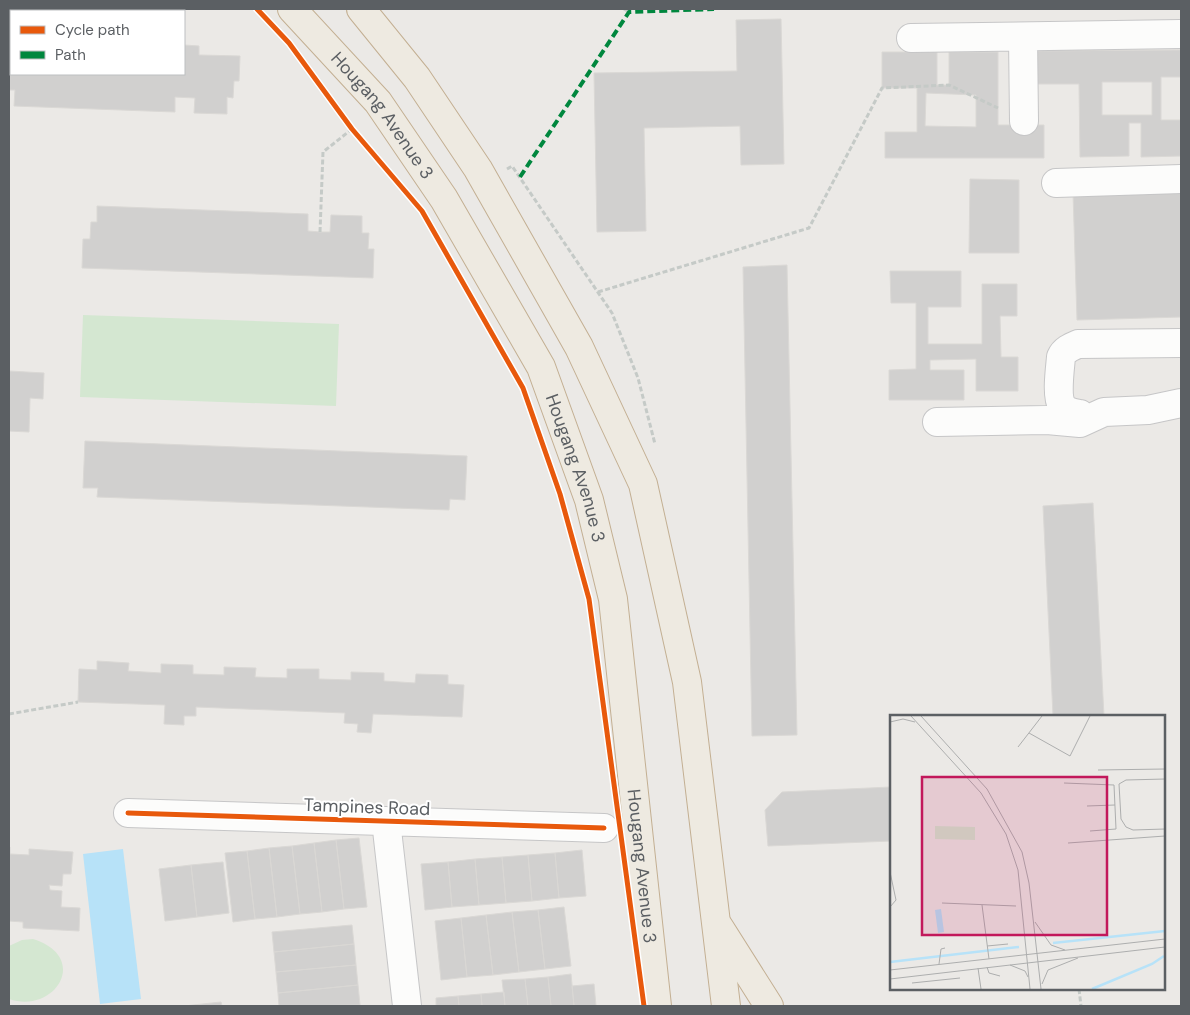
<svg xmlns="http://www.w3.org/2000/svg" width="1190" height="1015" viewBox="0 0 1190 1015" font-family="'DM Sans',sans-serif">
<rect width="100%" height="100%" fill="#ebe9e6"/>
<path fill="#d4e7d1" d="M 83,315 L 339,324 L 336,406 L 80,397 Z
M 33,939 C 91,957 55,1015 9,999 L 9,946 L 22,940 Z"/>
<path fill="#b7e2f8" d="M 123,849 L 141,999 L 100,1004 L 83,854 Z"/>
<path fill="#d1d0cf" stroke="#dad8d5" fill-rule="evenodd" d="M 781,19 L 784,164 L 741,165 L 740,126 L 644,128 L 646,231 L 597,232 L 594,73 L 737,71 L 736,20 Z
M 9,39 L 11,39 L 11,74 L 184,74 L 184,45 L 199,46 L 199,55 L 240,56 L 239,81 L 234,81 L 233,98 L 227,97 L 227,114 L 194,113 L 195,98 L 175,97 L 175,112 L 14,106 L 15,90 L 9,90 Z
M 1181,50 L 1181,77 L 1161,77 L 1161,120 L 1181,120 L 1181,156 L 1141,157 L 1141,123 L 1129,123 L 1129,156 L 1080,157 L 1079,84 L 1034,84 L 1034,51 ZM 1102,82 L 1152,82 L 1152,115 L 1102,115 Z
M 882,52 L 937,52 L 937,85 L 949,85 L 949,52 L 998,52 L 998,125 L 1044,125 L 1044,158 L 885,158 L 885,132 L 917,132 L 917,88 L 882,88 ZM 926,93 L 976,95 L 976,127 L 925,126 Z
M 970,179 L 1019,180 L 1019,253 L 969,253 Z
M 1181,190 L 1181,317 L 1077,320 L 1073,193 Z
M 97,206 L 308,214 L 308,231 L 320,232 L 330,232 L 331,215 L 362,216 L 362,233 L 369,233 L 368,249 L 374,249 L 373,278 L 82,268 L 83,239 L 90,239 L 91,222 L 97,222 Z
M 787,265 L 797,735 L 752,736 L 743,267 Z
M 890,271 L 961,271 L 961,307 L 928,307 L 928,344 L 982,344 L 982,284 L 1017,284 L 1017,316 L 1000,316 L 1001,357 L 1018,357 L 1018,391 L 976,391 L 976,359 L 930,360 L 930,370 L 964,370 L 964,400 L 889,400 L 889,370 L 916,369 L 916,303 L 891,303 Z
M 9,371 L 44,373 L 43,399 L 30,398 L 29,432 L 9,431 Z
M 85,441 L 467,456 L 465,500 L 450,499 L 449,510 L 97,497 L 98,488 L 83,488 Z
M 1093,503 L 1104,716 L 1053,716 L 1043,506 Z
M 97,661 L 129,663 L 128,671 L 161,673 L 161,664 L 193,665 L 193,674 L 224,675 L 224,667 L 256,668 L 255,677 L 287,678 L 287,669 L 319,669 L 319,679 L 351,680 L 351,672 L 384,673 L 384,681 L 415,683 L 416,674 L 448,675 L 448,684 L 464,685 L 462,717 L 373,714 L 371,733 L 357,732 L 358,724 L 344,723 L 345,713 L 196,707 L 196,716 L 184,716 L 184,725 L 164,724 L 165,705 L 78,702 L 79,669 L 97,670 Z
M 891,787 L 891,841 L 768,846 L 765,810 L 782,792 Z
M 359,838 L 367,907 L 344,909 L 336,840 Z
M 336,840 L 344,909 L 322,912 L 314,843 Z
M 314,843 L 322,912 L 300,914 L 292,846 Z
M 292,846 L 300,914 L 277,917 L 269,848 Z
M 9,847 L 10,847 L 10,854 L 29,855 L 29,849 L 73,852 L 71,874 L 63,874 L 62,886 L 49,885 L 50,890 L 62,891 L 61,907 L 80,908 L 79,931 L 23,928 L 23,922 L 9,921 Z
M 269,848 L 277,917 L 255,919 L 247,851 Z
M 582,850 L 586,896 L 559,898 L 555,853 Z
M 247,851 L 255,919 L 233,922 L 225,853 Z
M 555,853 L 559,898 L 532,901 L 528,855 Z
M 528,855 L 532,901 L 506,903 L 502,857 Z
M 502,857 L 506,903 L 479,905 L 475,859 Z
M 475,859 L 479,905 L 452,907 L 448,862 Z
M 223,862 L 229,913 L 197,917 L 191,865 Z
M 448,862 L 452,907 L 425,910 L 421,864 Z
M 191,865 L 197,917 L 165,921 L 159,869 Z
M 564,907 L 571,966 L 545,969 L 538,910 Z
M 538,910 L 545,969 L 519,972 L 512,912 Z
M 512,912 L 519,972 L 493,975 L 486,915 Z
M 486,915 L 493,975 L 467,977 L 461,918 Z
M 461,918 L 467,977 L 441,980 L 435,921 Z
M 352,925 L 354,944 L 274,952 L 272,932 Z
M 354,944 L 356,965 L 276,972 L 274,952 Z
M 356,965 L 358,985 L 278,993 L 276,972 Z
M 571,974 L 574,1006 L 551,1006 L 548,977 Z
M 548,977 L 551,1006 L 528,1006 L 525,979 Z
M 525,979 L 528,1006 L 505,1006 L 502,980 Z
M 594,984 L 596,1006 L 574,1006 L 572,986 Z
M 358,985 L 360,1005 L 279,1006 L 278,993 Z
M 504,992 L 505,1006 L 482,1006 L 481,994 Z
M 481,994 L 482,1006 L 459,1006 L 458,996 Z
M 458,996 L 459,1006 L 436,1006 L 436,998 Z
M 221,1002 L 222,1006 L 184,1006 Z"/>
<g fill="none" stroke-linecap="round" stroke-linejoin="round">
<g stroke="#c6c6c7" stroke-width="30">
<path id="minor" d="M 1023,37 L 1024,121
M 911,38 L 1181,34
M 1056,183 L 1181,179
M 1080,414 C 1075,413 1066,412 1062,406 C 1056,396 1060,369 1061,357 C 1064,350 1071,347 1078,344 L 1181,343
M 937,422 L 1047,420 L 1080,423 L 1104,412 L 1148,410 L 1181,403
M 128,813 L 604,828
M 386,821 L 407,1006"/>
</g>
<g stroke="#c3af92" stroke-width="30">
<g id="highway">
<path id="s1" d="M 292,9 L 378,102 L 444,199 L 541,367 L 589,500 L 613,599 L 657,1006"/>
<path d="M 361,9 L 417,78 L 478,169 L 579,347 L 643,484 L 687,682 L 726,1006"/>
<path d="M 719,927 L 769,1006"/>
</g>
</g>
<path stroke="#c5cac7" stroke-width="3" stroke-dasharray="5 2.5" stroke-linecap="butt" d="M 624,9 L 629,12
M 507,169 L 512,166 L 612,313 L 638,378 L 655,444
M 320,232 L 323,152 L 352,129
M 598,292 L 809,228 L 882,88 L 949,85 L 998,108
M 9,714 L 78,702
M 1079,989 L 1081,1006"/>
<use href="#minor" stroke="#fcfcfb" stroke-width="28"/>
<use href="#highway" stroke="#eeeae1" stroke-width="28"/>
<path stroke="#00873e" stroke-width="4" stroke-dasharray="8 4" stroke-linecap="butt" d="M 520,177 L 629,12 L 714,9"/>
<g stroke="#fff" stroke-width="8">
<path id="cycleway" d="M 257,9 L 289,43 L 352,129 L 422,211 L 523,388 L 560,494 L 589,599 L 644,1006
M 128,813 L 604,828"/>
</g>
<use href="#cycleway" stroke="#e8590c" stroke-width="5"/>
</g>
<g text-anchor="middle" stroke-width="4" stroke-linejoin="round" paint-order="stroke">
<g font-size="18" fill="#5b5f63" stroke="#fff">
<text dy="6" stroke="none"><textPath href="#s1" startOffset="140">Hougang Avenue 3</textPath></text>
<text dy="6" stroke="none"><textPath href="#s1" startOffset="545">Hougang Avenue 3</textPath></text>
<text transform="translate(367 807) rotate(2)" y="6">Tampines Road</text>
<text dy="6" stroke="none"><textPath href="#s1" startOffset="950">Hougang Avenue 3</textPath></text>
</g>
</g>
<g transform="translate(890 715)">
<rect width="275" height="275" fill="#ebe9e6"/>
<path d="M 45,111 L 85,112 L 85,125 L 45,124 Z" fill="#d4e7d1"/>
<path d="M 51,194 L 54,217 L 48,218 L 45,195 Z" fill="#b7e2f8"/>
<path fill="none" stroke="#b7e2f8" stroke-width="2.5" d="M 163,228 L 275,216M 0,247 L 129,232M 202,274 L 262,249 L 274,241"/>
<path fill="none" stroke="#adaeae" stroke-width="1" d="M 21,1 L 91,78 L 116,119 L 128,155 L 140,274M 31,1 L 97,74 L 132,137 L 139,168 L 151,274M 0,7 L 13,4 L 25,7M 139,18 L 180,41 L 200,1M 128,32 L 152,1M 208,55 L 275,54M 275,64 L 236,65 L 229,69 L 231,104 L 236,112 L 243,115 L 275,114M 174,68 L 224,70 L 226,114 L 200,116M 197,91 L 225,90M 178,128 L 275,121M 0,157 L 6,185 L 0,192M 52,188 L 126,191M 92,190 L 99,244M 145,207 L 161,230 L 175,235M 97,231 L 118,229M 49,249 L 51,234 L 55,233M 120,250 L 135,256 L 138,262M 97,252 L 99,258 L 110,261M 88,253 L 91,274M 0,255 L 275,224M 0,264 L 275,232M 22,268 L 70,263M 152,269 L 158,255 L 188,243"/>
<path fill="#c2185b" fill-opacity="0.15" stroke="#c2185b" stroke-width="2.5" d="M 32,62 L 217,62 L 217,220 L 32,220 Z"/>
<rect width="275" height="275" fill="none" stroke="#5b5f63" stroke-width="2.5"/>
</g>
<rect width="1190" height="1015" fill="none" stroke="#5b5f63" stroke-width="20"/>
<rect x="10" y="10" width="175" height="65" fill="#ffffff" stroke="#bdbfc1"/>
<rect x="20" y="26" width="25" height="8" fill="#e8590c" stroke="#bdbfc1"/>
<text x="55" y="35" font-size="15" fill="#5b5f63">Cycle path</text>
<rect x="20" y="51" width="25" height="8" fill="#00873e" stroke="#bdbfc1"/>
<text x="55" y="60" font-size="15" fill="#5b5f63">Path</text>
</svg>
